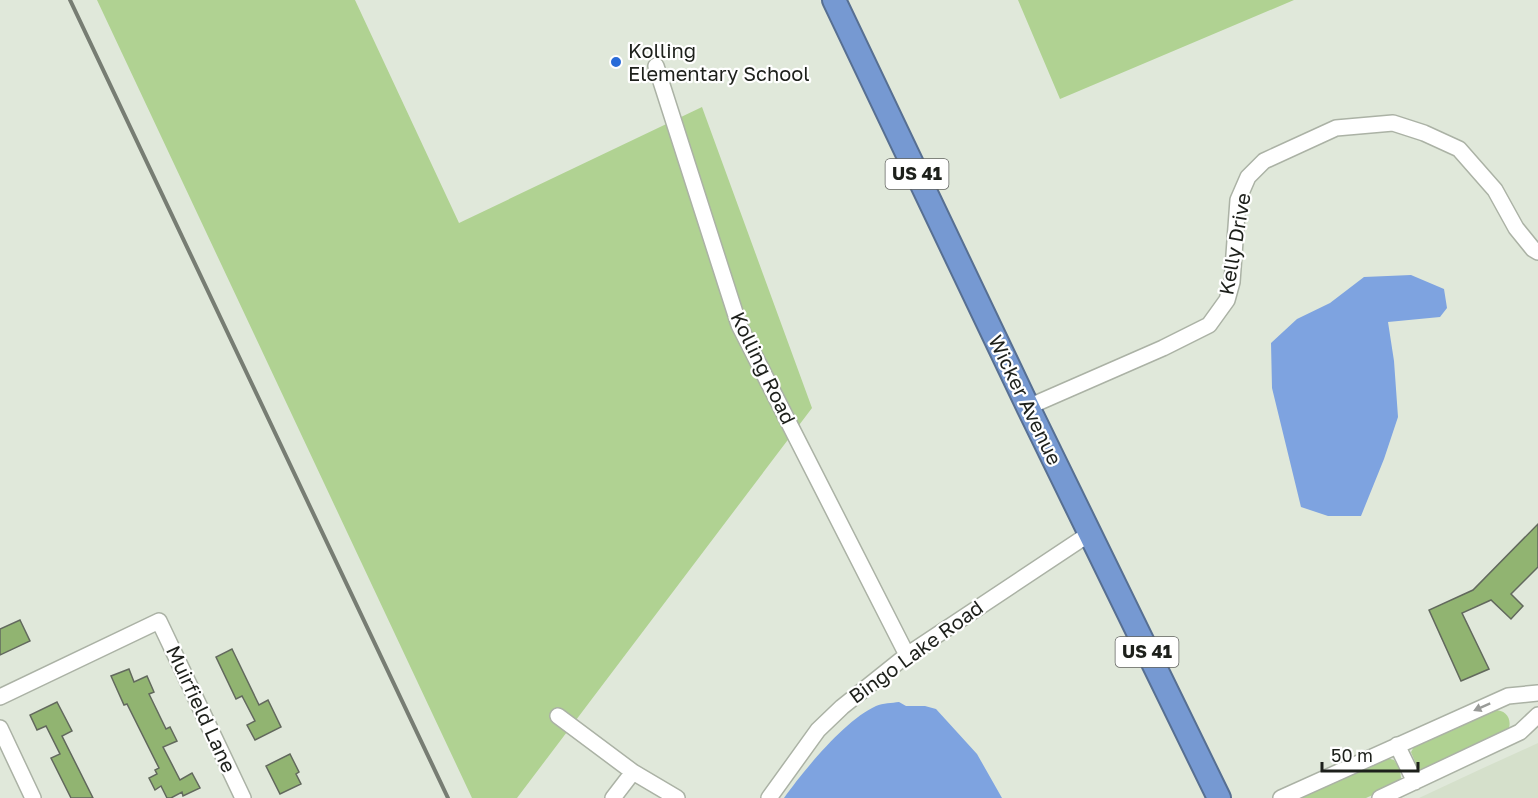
<svg xmlns="http://www.w3.org/2000/svg" width="1538" height="798" viewBox="0 0 1538 798" font-family="'Golos Text',sans-serif">
<rect width="100%" height="100%" fill="#e0e8da"/>
<path fill="#d5e0cb" d="M 1538,743 L 1538,798 L 1419,798 L 1481,769 Z"/>
<path fill="#b0d292" d="M 97,0 L 355,0 L 459,223 L 702,107 L 812,408 L 517,798 L 472,798 Z
M 1018,0 L 1294,0 L 1060,99 Z
M 1492,710 C 1506,709 1513,718 1508,732 L 1423,771 L 1417,767 L 1411,752 L 1415,745 Z
M 1387,758 L 1394,760 L 1400,769 L 1401,778 L 1397,784 L 1366,798 L 1299,798 Z"/>
<path fill="#7ea3e0" d="M 1411,275 L 1444,289 L 1447,308 L 1440,317 L 1388,322 L 1394,361 L 1398,417 L 1384,459 L 1361,516 L 1328,516 L 1301,507 L 1272,388 L 1271,343 L 1297,319 L 1330,303 L 1364,277 Z
M 899,702 L 906,706 L 925,706 L 936,709 L 977,754 L 1002,798 L 784,798 C 804,770 845,720 876,706 C 883,703 892,703 899,702 Z"/>
<path fill="#91b471" stroke="#62695d" stroke-width="1.5" d="M 1538,524 L 1538,567 L 1511,594 L 1523,606 L 1511,619 L 1491,600 L 1462,613 L 1489,669 L 1461,681 L 1429,610 L 1473,590 Z
M 20,620 L 30,641 L 0,655 L 0,629 Z
M 232,649 L 259,705 L 268,700 L 281,727 L 255,740 L 247,725 L 255,721 L 242,696 L 236,699 L 216,657 Z
M 129,669 L 134,682 L 147,676 L 154,692 L 149,694 L 166,729 L 170,727 L 177,741 L 163,747 L 180,780 L 192,773 L 200,788 L 183,796 L 182,792 L 171,798 L 167,798 L 161,786 L 155,790 L 149,778 L 157,774 L 155,770 L 159,768 L 127,704 L 124,705 L 111,676 Z
M 57,702 L 72,731 L 62,736 L 93,798 L 71,798 L 51,758 L 60,754 L 46,726 L 37,730 L 30,715 Z
M 290,754 L 299,772 L 296,774 L 301,784 L 280,794 L 266,766 Z"/>
<g fill="none" stroke-linecap="round" stroke-linejoin="round">
<g stroke="#abb2a5" stroke-width="18">
<path id="minor" d="M 656,66 L 739,325 L 907,655
M 1028,407 L 1163,348 L 1209,325 L 1227,300 L 1232,282 L 1238,200 L 1248,177 L 1264,161 L 1336,128 L 1393,123 L 1424,133 L 1459,149 L 1495,190 L 1516,228 L 1533,249 L 1538,252
M 0,697 L 159,621 L 243,798
M 558,716 L 633,772 L 677,798
M 0,728 L 33,798
M 1397,745 L 1415,782
M 613,798 L 633,772
M 769,798 L 818,730 L 842,707 L 907,655 L 1089,534
M 1281,798 L 1508,696 L 1538,693
M 1380,798 L 1520,732 L 1538,715"/>
</g>
<g stroke="#576f92" stroke-width="26">
<path id="highway" d="M 834,0 L 1028,407 L 1219,798"/>
</g>
<use href="#minor" stroke="#fff" stroke-width="15"/>
<use href="#highway" stroke="#7699d2" stroke-width="22"/>
<path stroke="#777d73" stroke-width="4" d="M 70,0 L 448,798"/>
</g>
<defs><path id="oneway-solid" d="M-6-.8H1V-3.2L6.5 0L1 3.2V.8H-6Z" transform="scale(1.5)"/></defs>
<use fill="#999b98" href="#oneway-solid" transform="translate(1482 707) rotate(156)"/>
<circle fill="#286bd8" stroke="#fff" stroke-width="2" cx="616" cy="62" r="6"/>
<g text-anchor="middle" stroke-width="4.5" stroke-linejoin="round" paint-order="stroke">
<g fill="#fff" stroke="#61635f" stroke-width="1.5">
<rect x="885.5" y="159" width="63" height="30" rx="4.5"/>
<rect x="1115.5" y="637" width="63" height="30" rx="4.5"/>
</g>
<g font-size="18" font-weight="bold" fill="#1d201b">
<text x="917" y="180">US 41</text>
<text x="1147" y="658">US 41</text>
</g>
<g font-size="20" fill="#1d201b" stroke="#fff" text-anchor="start">
<text x="628" y="58">Kolling<tspan x="628" dy="23">Elementary School</tspan></text>
</g>
<g font-size="20" fill="#1d201b" stroke="#fff">
<text transform="translate(1235 244) rotate(-80)" y="7">Kelly Drive</text>
<text transform="translate(763 368) rotate(64)" y="7">Kolling Road</text>
<text transform="translate(1025 400) rotate(64)" y="7">Wicker Avenue</text>
<text transform="translate(916 652) rotate(-36)" y="7">Bingo Lake Road</text>
<text transform="translate(201 709) rotate(65)" y="7">Muirfield Lane</text>
</g>
</g>
<path d="M1322 762v9h96v-9" fill="none" stroke="#1d201b" stroke-width="3"/>
<text x="1331" y="762" font-size="18" fill="#1d201b" stroke="#ffffff" stroke-width="4.5" paint-order="stroke">50 m</text>
</svg>
